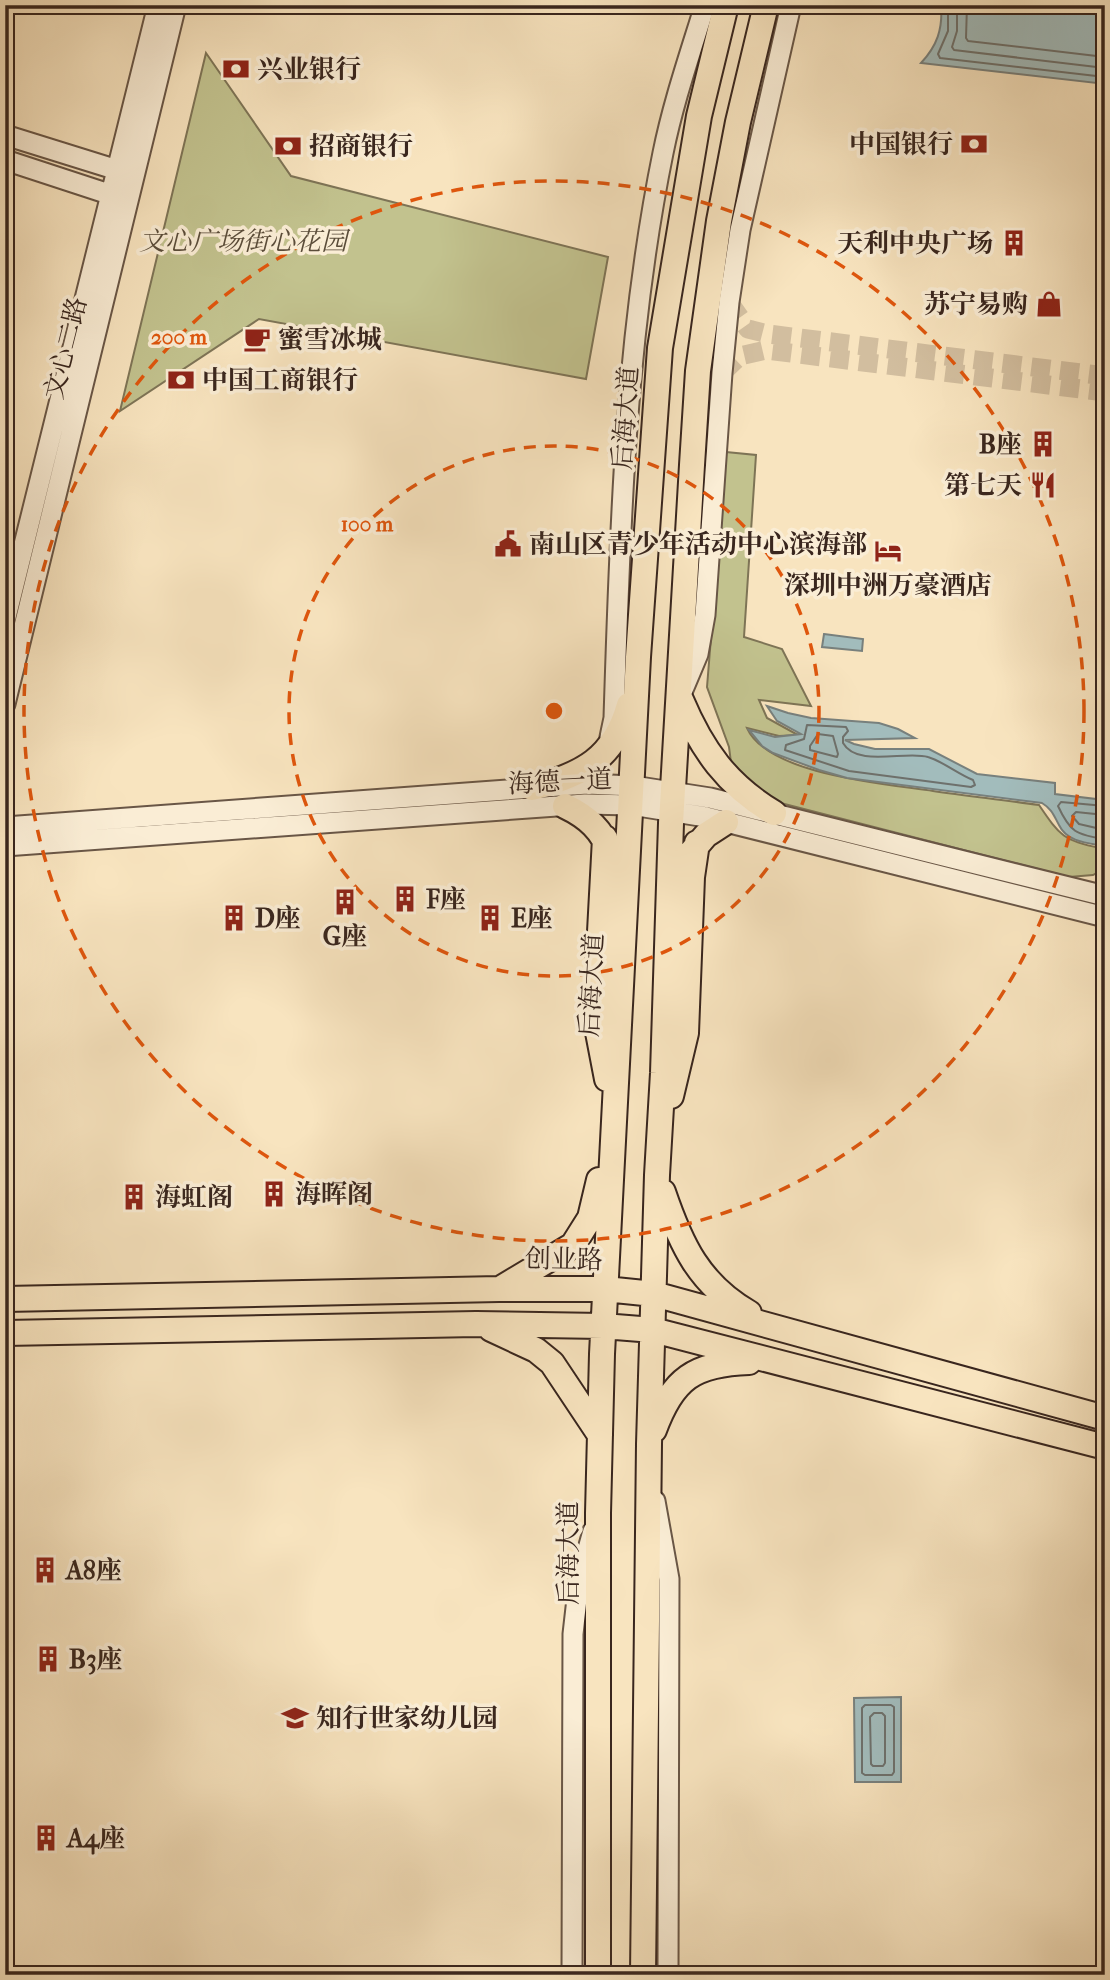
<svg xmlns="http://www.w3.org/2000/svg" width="1110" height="1980" viewBox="0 0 1110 1980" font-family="'IM FELL French Canon','Noto Serif SC',serif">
<rect width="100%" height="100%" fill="#f8e4bf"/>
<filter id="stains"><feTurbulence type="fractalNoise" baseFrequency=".00286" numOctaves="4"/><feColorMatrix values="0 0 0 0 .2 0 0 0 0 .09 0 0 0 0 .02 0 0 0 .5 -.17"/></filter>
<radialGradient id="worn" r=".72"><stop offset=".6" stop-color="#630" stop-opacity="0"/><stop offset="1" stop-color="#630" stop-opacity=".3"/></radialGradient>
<path fill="#c2c28e" stroke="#7e7456" stroke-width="2" d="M 206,53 L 291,176 L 608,257 L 586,379 L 259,319 L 120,411 Z
M 726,452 L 756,455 L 744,637 L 782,649 L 811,706 L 759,700 L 767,718 L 798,735 L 779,736 L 747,728 C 768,775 887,784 933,791 C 968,796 1004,800 1039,805 C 1060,836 1064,841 1100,848 L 1105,868 L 1093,875 L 1069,877 L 765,799 L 733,778 L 729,747 L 707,687 Z"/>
<path fill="#a2bcbc" stroke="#78807d" stroke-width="2" d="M 941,5 L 1105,7 L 1105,84 L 921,63 C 937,46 943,29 941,5 Z
M 824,634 L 863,639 L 862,651 L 822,647 Z
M 767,706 L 788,713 L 811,718 L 879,723 L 898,729 L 915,738 L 845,740 L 854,744 L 875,749 L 929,749 L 977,774 L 1055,783 L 1055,794 L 1104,800 L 1104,846 C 1087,843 1067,842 1059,825 C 1054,816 1052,809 1042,803 L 847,778 L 819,770 L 773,753 L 762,746 L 749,730 L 775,737 L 801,734 L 777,721 Z
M 901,1697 L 901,1782 L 855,1782 L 854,1698 Z"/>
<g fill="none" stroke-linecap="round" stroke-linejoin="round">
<path stroke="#6e716d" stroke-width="2" d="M 948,5 L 948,31 L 938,54 L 940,58 L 1105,77
M 957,5 L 957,31 L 952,47 L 954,50 L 1105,68
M 967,5 L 966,38 L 968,41 L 1105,57
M 807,725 L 846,727 L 848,731 L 843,737 L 843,743 C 857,768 907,750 928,757 C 942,761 958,774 973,780 L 975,785 L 971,787 L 849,771 L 785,750 L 786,745 L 804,739 Z
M 818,734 L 833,736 L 838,754 L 837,757 L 810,750 L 810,746 Z
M 1105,806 L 1061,802 L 1058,806 C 1070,832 1076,835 1105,839
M 1105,815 L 1076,812 L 1072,816 L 1079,824 L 1105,830
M 865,1705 L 891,1705 L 894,1707 L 894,1772 L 892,1775 L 865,1775 L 862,1773 L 862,1708 Z
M 874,1713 L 882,1713 L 885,1716 L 885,1763 L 883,1766 L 873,1766 L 871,1764 L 870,1717 Z"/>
<path stroke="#d2be9f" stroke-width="19" stroke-dasharray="19 10" stroke-linecap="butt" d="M 729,302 L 748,329 L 768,334 L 1105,376
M 722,373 L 740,356 L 766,350 L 1105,392"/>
<g stroke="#695646" stroke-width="23">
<path id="minor" d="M 5,135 L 127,173
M 5,160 L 121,198
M 5,621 L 158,5
M 682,692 L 698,654 L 705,615 L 722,373 L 729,302 L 740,230 L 791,5
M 5,704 L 176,5
M 610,737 L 614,718 C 620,528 625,339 663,153 C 673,103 690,54 705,5
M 5,827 L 587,784 L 633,786 L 710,798 L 1105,896
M 5,846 L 585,804 L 632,805 L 706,817 L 1105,917
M 655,1501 L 669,1579 L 668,1975
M 572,1975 L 573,1634 L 579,1581 L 593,1531"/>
</g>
<g stroke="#39261e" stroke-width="28">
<path id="major" d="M 681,700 C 702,750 727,785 774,813
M 532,788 C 582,775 614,759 629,705
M 565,806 C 588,817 602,830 611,854
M 605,838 L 596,1007 L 597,1027 L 607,1079
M 688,856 L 706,835 L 726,822
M 671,1096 L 686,1033 L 692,877 L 697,843
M 663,1192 C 681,1245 699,1284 749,1313
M 503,1287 L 573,1245 L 590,1218 L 599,1180
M 5,1299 L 499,1289 L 605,1289 L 654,1294 L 1105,1418
M 491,1329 L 536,1350 L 552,1363 L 600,1435
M 5,1333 L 476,1324 L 603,1326 L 653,1330 L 1105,1447
M 654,1430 C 673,1378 694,1364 749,1362
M 598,1975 L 598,1513 L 602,1354 L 638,657 L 660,348 L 699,116 L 726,5
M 643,1975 L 649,1444 L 657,1175 L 663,1073 L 671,823 L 692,465 L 698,371 L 719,221 L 738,122 L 766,5"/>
</g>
<use href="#minor" stroke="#faedd5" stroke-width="19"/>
<use href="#major" stroke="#f8e4bf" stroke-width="24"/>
</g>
<g fill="none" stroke="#df560d" stroke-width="3.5" stroke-dasharray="12 9">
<circle cx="554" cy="711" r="265"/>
<circle cx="554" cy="711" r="530"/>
</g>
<defs>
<g id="bank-bare" transform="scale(2.1)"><path d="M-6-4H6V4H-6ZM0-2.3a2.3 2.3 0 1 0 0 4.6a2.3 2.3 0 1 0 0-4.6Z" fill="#8f2418" stroke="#faedd5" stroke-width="2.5" paint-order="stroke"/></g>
<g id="building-bare" transform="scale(2.1)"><path d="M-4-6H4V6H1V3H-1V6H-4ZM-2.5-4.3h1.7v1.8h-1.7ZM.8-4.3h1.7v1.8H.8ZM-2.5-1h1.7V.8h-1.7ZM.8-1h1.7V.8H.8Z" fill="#8f2418" stroke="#faedd5" stroke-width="2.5" paint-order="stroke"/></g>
<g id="shop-bare" transform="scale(2.1)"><path d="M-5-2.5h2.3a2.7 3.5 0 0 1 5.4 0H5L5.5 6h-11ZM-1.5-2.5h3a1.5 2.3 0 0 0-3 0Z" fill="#8f2418" stroke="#faedd5" stroke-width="2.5" paint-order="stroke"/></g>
<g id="cafe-bare" transform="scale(2.1)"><path d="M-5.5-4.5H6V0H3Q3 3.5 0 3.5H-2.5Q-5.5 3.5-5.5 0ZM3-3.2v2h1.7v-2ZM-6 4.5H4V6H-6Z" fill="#8f2418" stroke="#faedd5" stroke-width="2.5" paint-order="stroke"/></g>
<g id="restaurant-bare" transform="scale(2.1)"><path d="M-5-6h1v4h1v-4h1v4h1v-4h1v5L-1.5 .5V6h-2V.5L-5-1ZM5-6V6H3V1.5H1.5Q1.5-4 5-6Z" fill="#8f2418" stroke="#faedd5" stroke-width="2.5" paint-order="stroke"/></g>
<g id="civic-bare" transform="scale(2.1)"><path d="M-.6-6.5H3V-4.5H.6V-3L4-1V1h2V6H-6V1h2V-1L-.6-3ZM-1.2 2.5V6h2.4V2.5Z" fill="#8f2418" stroke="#faedd5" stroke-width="2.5" paint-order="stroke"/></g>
<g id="hotel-bare" transform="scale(2.1)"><path d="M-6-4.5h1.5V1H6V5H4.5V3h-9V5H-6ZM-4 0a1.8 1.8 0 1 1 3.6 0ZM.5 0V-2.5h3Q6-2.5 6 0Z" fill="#8f2418" stroke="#faedd5" stroke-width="2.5" paint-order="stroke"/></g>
<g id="school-bare" transform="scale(2.1)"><path d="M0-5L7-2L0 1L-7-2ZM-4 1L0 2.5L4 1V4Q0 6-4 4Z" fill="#8f2418" stroke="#faedd5" stroke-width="2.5" paint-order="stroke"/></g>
</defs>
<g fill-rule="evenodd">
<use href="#bank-bare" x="236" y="69"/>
<use href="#bank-bare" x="974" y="144"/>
<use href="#bank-bare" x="288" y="146"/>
<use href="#building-bare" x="1014" y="243"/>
<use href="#shop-bare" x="1049" y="304"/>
<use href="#cafe-bare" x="257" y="339"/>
<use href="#bank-bare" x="181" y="380"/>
<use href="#building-bare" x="1043" y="444"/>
<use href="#restaurant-bare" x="1043" y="485"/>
<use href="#civic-bare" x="508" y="544"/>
<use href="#hotel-bare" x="888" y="551"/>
<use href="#building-bare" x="405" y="899"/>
<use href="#building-bare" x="345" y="902"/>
<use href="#building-bare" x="234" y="918"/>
<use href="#building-bare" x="490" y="918"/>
<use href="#building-bare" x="274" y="1194"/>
<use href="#building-bare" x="134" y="1197"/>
<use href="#building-bare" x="45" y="1570"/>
<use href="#building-bare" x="48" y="1659"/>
<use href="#school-bare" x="295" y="1718"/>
<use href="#building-bare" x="46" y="1838"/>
</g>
<g text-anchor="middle" stroke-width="7" stroke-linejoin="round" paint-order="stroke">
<g font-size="26" font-weight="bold" fill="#39261e" stroke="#faedd5" text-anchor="start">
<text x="257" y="78">兴业银行</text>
<text x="953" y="153" text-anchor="end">中国银行</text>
<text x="309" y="155">招商银行</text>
<text x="993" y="252" text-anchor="end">天利中央广场</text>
<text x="1028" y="313" text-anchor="end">苏宁易购</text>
<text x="278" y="348">蜜雪冰城</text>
<text x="202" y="389">中国工商银行</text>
<text x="1022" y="453" text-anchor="end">B座</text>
<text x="1022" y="494" text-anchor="end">第七天</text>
<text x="529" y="553">南山区青少年活动中心滨海部</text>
<text x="888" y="594" text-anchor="middle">深圳中洲万豪酒店</text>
<text x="426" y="908">F座</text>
<text x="255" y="927">D座</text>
<text x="511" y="927">E座</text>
<text x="345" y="945" text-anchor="middle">G座</text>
<text x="295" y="1203">海晖阁</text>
<text x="155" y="1206">海虹阁</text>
<text x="66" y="1579">A8座</text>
<text x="69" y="1668">B3座</text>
<text x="316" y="1727">知行世家幼儿园</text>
<text x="67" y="1847">A4座</text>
</g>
<g font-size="26" font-style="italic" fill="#5b4d3a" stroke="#faedd5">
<text x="243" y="250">文心广场街心花园</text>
</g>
<g font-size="26" fill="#39261e" stroke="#faedd5">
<text transform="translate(65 348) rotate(-76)" y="9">文心二路</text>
<text transform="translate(625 418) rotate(-86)" y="9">后海大道</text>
<text transform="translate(560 781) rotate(-3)" y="9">海德一道</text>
<text transform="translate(591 985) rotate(-87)" y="9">后海大道</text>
<text transform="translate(564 1259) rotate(1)" y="9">创业路</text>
<text transform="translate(568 1553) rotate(-90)" y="9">后海大道</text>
</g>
</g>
<circle cx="554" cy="711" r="10" fill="#df560d" stroke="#faedd5" stroke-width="3.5"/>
<g font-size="21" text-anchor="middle" font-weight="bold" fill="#df560d" stroke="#faedd5" stroke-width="7" stroke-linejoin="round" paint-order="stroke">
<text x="179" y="344">200 m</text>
<text x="367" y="531">100 m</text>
</g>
<rect width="1110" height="1980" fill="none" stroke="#f8e4bf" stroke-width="28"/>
<rect x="7" y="7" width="1096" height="1966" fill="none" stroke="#39261e" stroke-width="3.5"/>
<rect x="14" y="14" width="1082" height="1952" fill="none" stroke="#39261e" stroke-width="2"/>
<rect width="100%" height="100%" filter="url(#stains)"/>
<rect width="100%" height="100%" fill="url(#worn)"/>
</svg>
